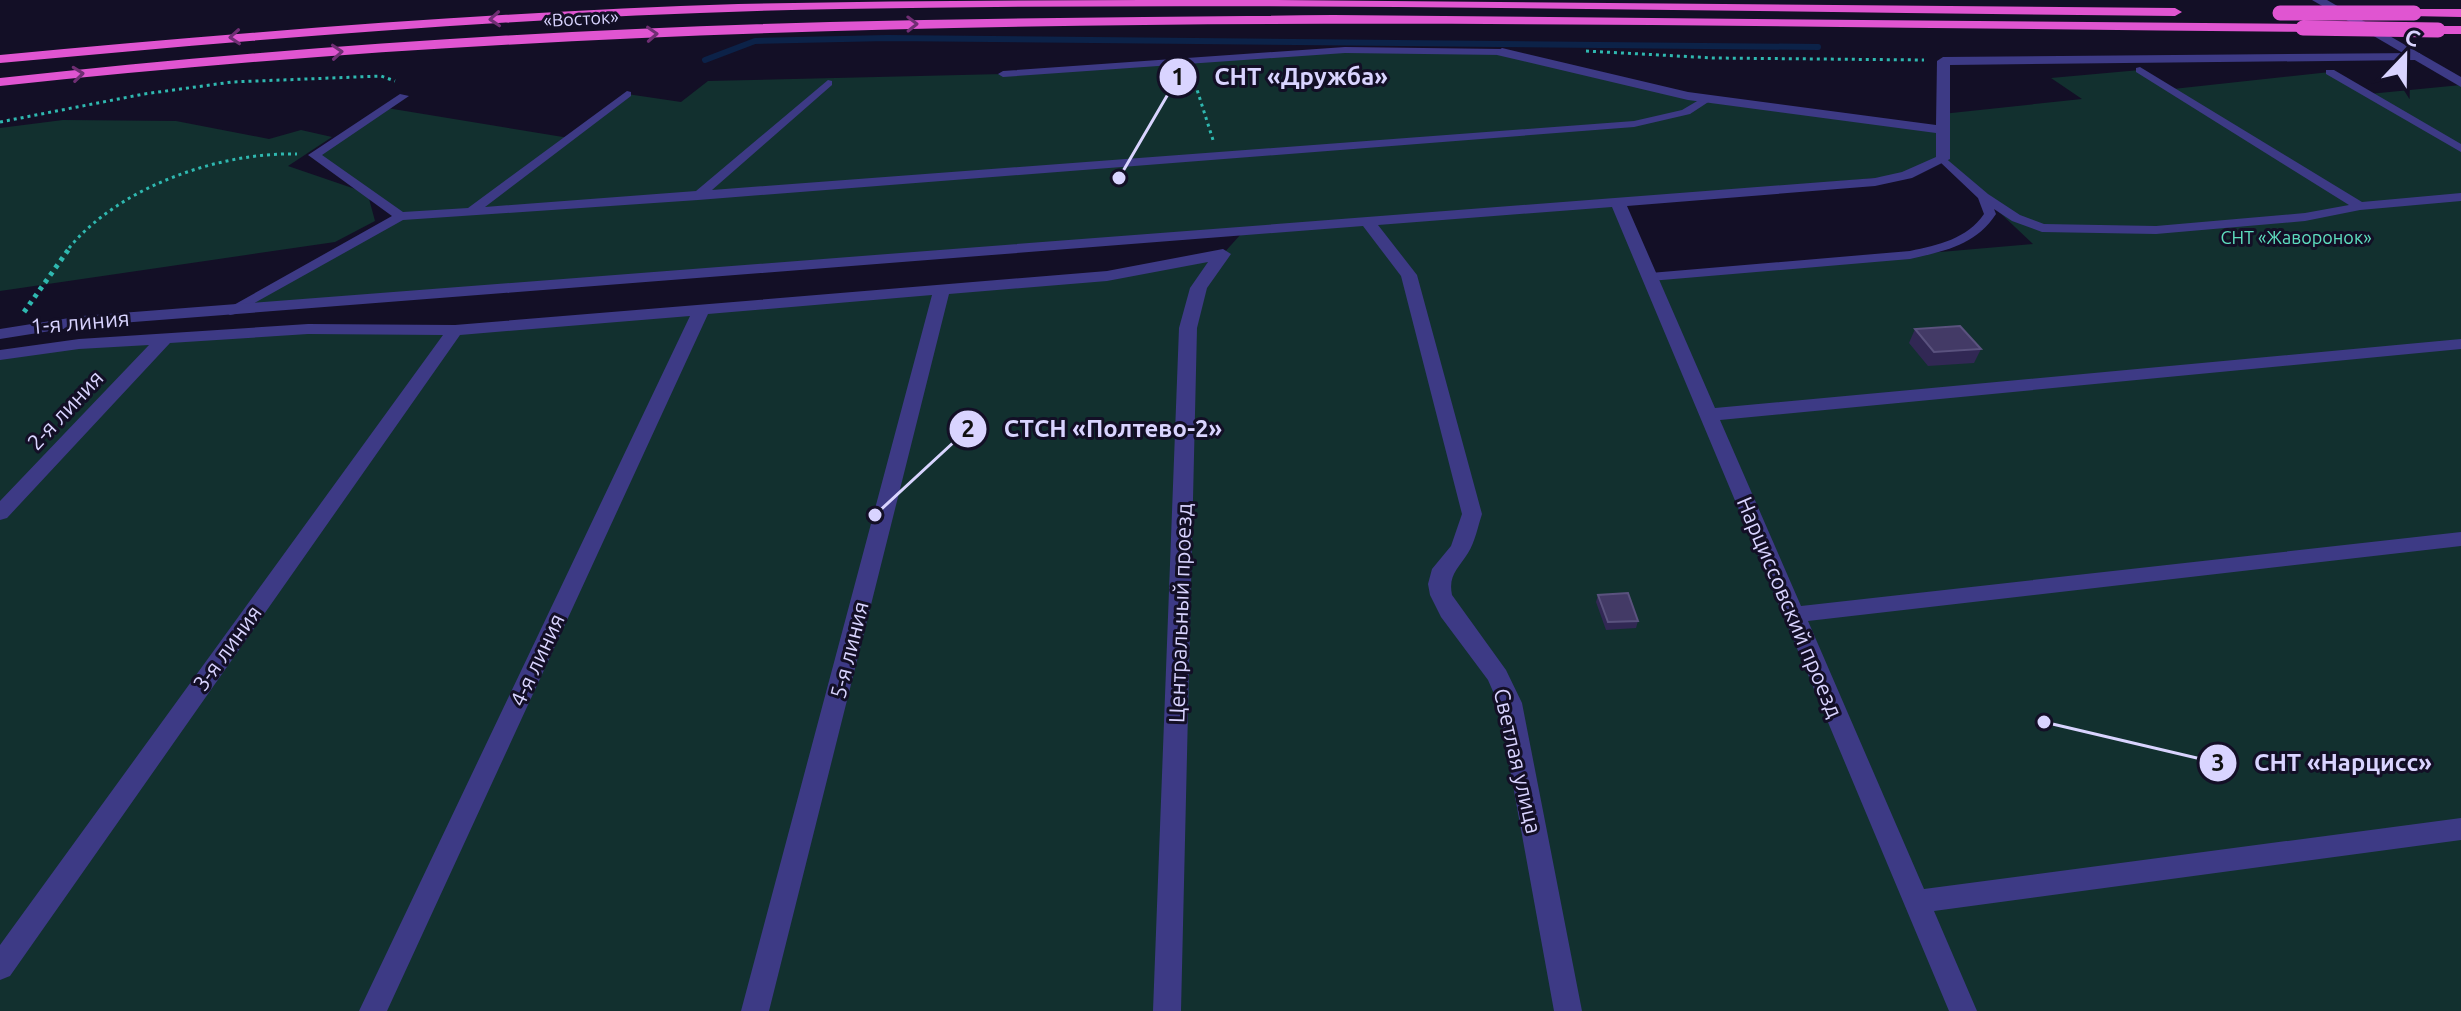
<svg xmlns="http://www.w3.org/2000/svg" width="2461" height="1011" viewBox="0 0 2461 1011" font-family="Ubuntu,sans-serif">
<rect width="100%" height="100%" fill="#130f26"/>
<path fill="#12302f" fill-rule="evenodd" d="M 1345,50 L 1502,52 L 1688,96 L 1942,130 L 1942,114 L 2082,99 L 2051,78 L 2140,70 L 2173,89 L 2330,72 L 2369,94 L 2461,85 L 2461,1011 L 0,1011 L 0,355 L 308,329 L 455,330 L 1107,276 L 1223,254 L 1241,234 L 230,311 L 399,217 L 368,195 L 375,221 L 335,242 L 0,291 L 0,128 L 63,120 L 176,121 L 269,139 L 301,130 L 332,137 L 288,166 L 364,192 L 314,155 L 387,108 L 569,138 L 627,94 L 681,102 L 708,81 L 1003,74 ZM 1943,159 L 2033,244 L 1650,277 L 1618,202 L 1907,175 Z"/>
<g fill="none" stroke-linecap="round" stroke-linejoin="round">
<path stroke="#0c2248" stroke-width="6" d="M 705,60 L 755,41 L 888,38 L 1818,47"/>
<path stroke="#2fb8b0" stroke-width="3" stroke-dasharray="3 4" stroke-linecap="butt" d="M 1586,51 L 1714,58 L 1924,60
M 1193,77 L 1213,140
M 0,122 L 144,94 L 232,82 L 381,76 L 395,81
M 69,248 C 119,187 219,152 297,154"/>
<path stroke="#2fb8b0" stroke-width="5" stroke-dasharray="4 5" stroke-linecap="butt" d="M 24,312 L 71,246"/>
<path fill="#3d3a85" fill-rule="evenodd" d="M 1345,47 L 1502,49 L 1507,52 L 1502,55 L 1345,53 L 1003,77 L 998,74 L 1003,71 Z
M 2140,67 L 2362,202 L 2461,193 L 2461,201 L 2360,210 L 2305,221 L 2156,234 L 2042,232 L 2012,221 L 1994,209 L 1996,214 C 1976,245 1945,251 1910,259 L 1650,281 L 1643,277 L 1650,273 L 1910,251 C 1938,245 1967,239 1984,214 L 1978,198 L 1939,161 L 1939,157 L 1943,156 L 1988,194 L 2020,215 L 2044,224 L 2156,226 L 2305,213 L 2349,205 L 2136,72 L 2136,68 Z
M 2326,70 L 2334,70 L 2461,144 L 2461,152 L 2326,74 Z
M 828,80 L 832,81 L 832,85 L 712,190 L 1634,121 L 1682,110 L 1704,97 L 1713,99 L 1690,114 L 1634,127 L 698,200 L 403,220 L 235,314 L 230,315 L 223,311 L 392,216 L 308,155 L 400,94 L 409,96 L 322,155 L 403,212 L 468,208 L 627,91 L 631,92 L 631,96 L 485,207 L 696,191 Z"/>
<path fill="#3d3a85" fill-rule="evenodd" d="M 1502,48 L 1688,92 L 1936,125 L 1937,61 L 1943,57 L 2420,53 L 2420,59 L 2415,60 L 1950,65 L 1950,159 L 1912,178 L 1875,186 L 1627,206 L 1715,408 L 2461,339 L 2461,349 L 1720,420 L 1801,606 L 2461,532 L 2461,546 L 1808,621 L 1924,889 L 2461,818 L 2461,840 L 1934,911 L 1977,1011 L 1949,1011 L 1612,207 L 1378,225 L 1417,275 L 1482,514 C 1478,526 1475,542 1468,553 C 1458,569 1448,575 1452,595 L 1506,670 L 1522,703 L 1582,1011 L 1554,1011 L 1498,703 L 1488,680 L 1441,617 L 1430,595 L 1428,584 L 1432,569 L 1451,546 L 1462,514 L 1401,276 L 1363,226 L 82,326 L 0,339 L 0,329 L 82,316 L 1875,178 L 1902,172 L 1936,157 L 1936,133 L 1688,100 L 1497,55 L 1496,52 Z
M 1223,249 L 1231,254 L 1207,288 L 1197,328 L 1181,1011 L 1153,1011 L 1179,328 L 1190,288 L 1208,262 L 1107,281 L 949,294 L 769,1011 L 741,1011 L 932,295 L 708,314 L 387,1011 L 359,1011 L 690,316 L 460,335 L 10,976 L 0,980 L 0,945 L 443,335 L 308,334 L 170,343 L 7,518 L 0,520 L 0,501 L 149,345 L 79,349 L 0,360 L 0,350 L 79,339 L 308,324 L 455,325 L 1107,271 Z"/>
<path fill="#3d3a85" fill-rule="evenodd" d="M 2312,0 L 2327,0 L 2461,77 L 2461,87 Z"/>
<path fill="#e055d1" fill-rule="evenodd" d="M 1278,0 L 2175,8 L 2182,12 L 2175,16 C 1730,12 1285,1 840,9 C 560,14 279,37 0,63 L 0,55 C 245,32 491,12 738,4 C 918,0 1098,0 1278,0 Z
M 2414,9 L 2461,9 L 2461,17 L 2409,16 L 2409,10 Z
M 1333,15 L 2303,24 L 2310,28 L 2303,32 C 1535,25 765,2 0,86 L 0,78 C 275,48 553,29 830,22 C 997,18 1165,17 1333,15 Z
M 2461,26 L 2461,34 L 2438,34 L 2431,30 L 2438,26 Z"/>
<path stroke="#e055d1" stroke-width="15" d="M 2280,13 L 2414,13
M 2303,28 L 2438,30"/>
</g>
<path fill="#312854" d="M 1915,329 L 1981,349 L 1974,363 L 1928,366 L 1909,343 Z
M 1598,595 L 1638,621 L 1636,628 L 1606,630 L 1596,602 Z"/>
<path fill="#433a66" stroke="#5a527e" stroke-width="2" d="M 1960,326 L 1981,349 L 1934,352 L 1915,329 Z
M 1628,593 L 1638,621 L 1608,622 L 1598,595 Z"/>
<defs><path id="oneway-chevron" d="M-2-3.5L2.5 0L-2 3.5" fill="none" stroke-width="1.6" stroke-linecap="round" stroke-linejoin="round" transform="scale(2)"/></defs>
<g stroke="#6f2e73">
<use href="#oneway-chevron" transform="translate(495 19) rotate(176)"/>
<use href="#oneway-chevron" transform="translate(912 24) rotate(-1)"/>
<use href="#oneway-chevron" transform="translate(652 34) rotate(-3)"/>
<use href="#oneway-chevron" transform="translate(235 37) rotate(176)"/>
<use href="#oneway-chevron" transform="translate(337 52) rotate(-4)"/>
<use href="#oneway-chevron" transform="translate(78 74) rotate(-6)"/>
</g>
<g text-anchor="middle" stroke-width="6" stroke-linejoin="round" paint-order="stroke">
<g font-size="18" fill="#d9d4ff" stroke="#130f26">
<text transform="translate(581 19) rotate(-3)" y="6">«Восток»</text>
</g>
<g font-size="18" fill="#5fe0c0" stroke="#130f26">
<text x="2296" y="244">СНТ «Жаворонок»</text>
</g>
<g font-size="22" fill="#d9d4ff" stroke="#130f26">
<text transform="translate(80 322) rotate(-5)" y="8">1-я линия</text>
<text transform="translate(65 410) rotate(-47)" y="8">2-я линия</text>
<text transform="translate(1790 607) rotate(67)" y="8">Нарциссовский проезд</text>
<text transform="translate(1180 613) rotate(-88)" y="8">Центральный проезд</text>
<text transform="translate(227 648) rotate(-54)" y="8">3-я линия</text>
<text transform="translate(849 650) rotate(-76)" y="8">5-я линия</text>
<text transform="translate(537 660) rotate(-65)" y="8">4-я линия</text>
<text transform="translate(1518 761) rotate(77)" y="8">Светлая улица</text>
</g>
</g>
<path fill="none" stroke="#d9d4ff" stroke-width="3" d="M1119 178L1178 77M875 515L968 429M2044 722L2218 763"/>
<g fill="#d9d4ff" stroke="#130f26" stroke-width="3">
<circle cx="1119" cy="178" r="8"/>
<circle cx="875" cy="515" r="8"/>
<circle cx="2044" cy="722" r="8"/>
<circle cx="1178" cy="77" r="20"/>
<circle cx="968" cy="429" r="20"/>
<circle cx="2218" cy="763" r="20"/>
</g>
<g font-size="24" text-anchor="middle" font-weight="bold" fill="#111">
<text x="1178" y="85">1</text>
<text x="968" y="437">2</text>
<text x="2218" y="771">3</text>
</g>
<g font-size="24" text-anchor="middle" font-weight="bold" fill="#d9d4ff" stroke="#130f26" stroke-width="6" stroke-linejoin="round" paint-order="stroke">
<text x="1301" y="85">СНТ «Дружба»</text>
<text x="1113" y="437">СТСН «Полтево-2»</text>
<text x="2343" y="771">СНТ «Нарцисс»</text>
</g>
<g transform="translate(2405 56) rotate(22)" stroke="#130f26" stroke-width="6" paint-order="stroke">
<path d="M0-6L14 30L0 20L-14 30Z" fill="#d9d4ff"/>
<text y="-12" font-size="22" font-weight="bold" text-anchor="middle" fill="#d9d4ff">С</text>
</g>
</svg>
